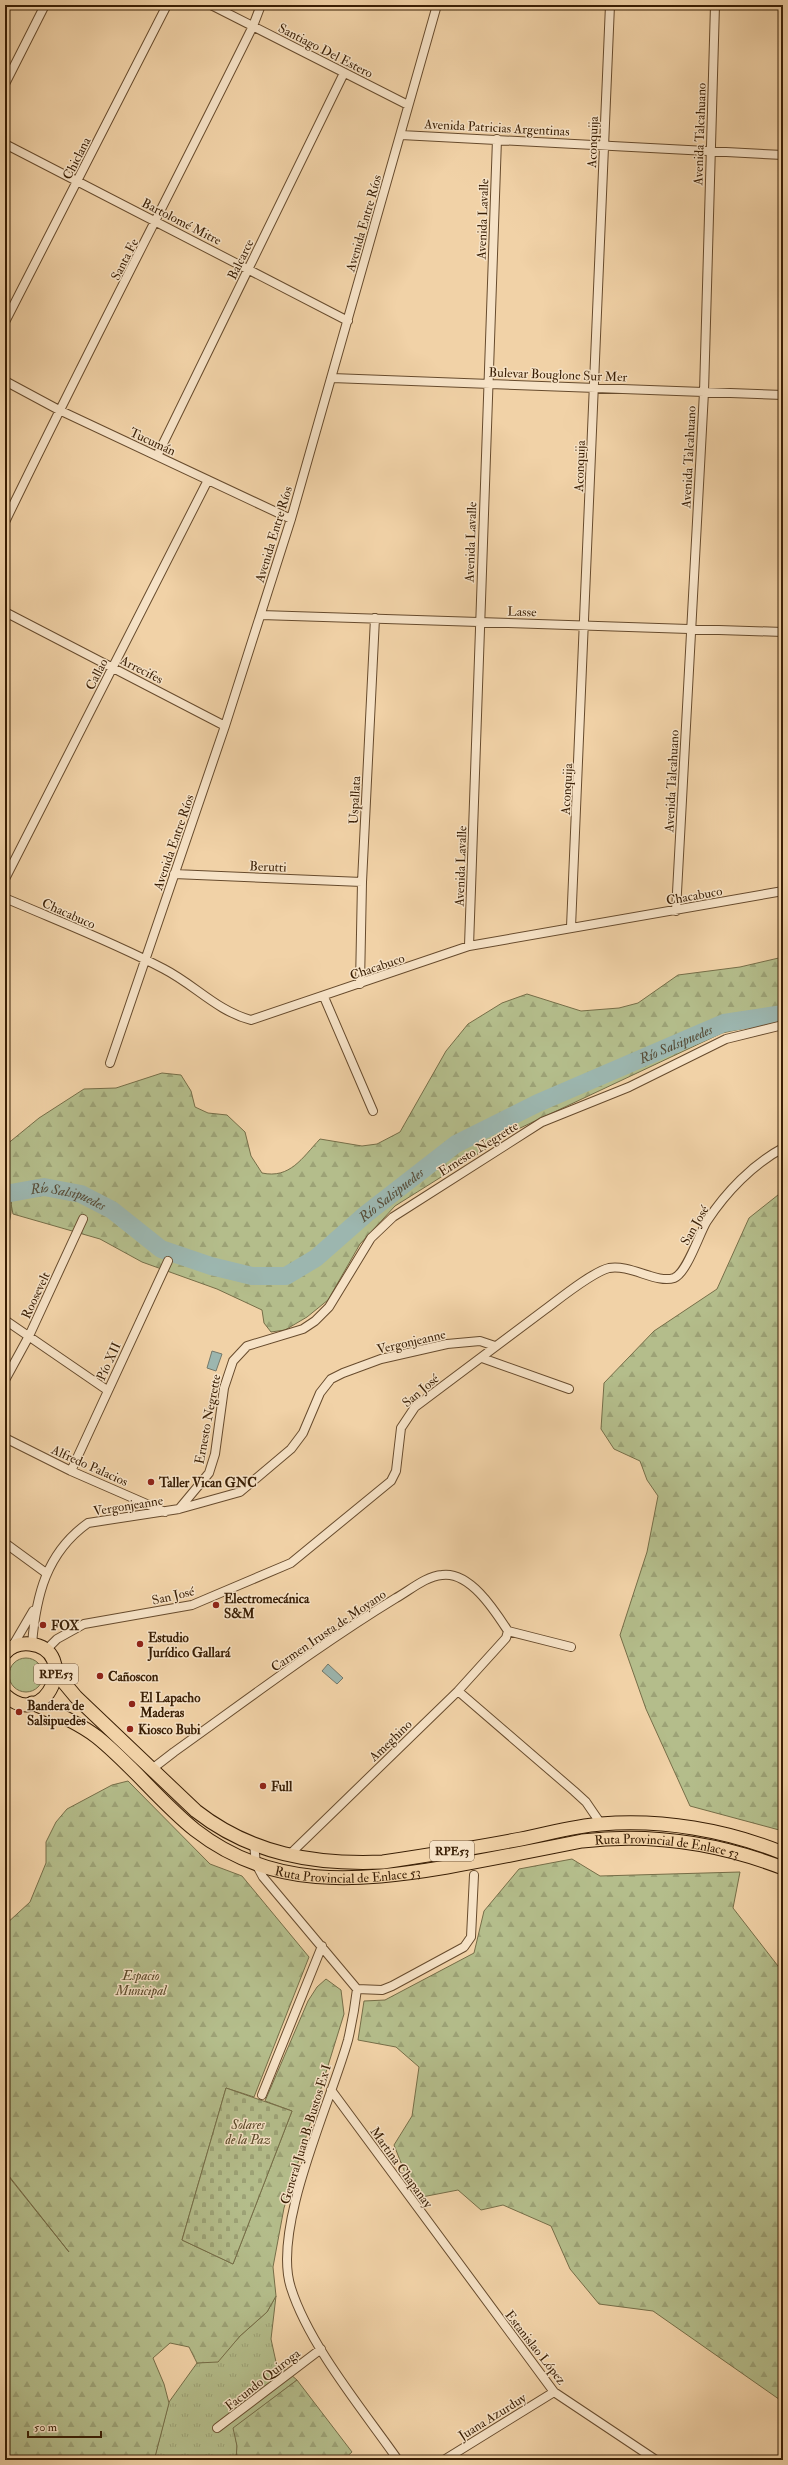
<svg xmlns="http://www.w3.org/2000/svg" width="788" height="2465" viewBox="0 0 788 2465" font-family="'IM FELL Double Pica',serif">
<defs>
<pattern id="grass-tufts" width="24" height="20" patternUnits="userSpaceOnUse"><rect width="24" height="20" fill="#b4bd8b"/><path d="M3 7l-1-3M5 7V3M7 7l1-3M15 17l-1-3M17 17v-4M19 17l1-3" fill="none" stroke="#9ca276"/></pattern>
<pattern id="forest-firs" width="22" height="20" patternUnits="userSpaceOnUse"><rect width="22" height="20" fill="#b4bd8b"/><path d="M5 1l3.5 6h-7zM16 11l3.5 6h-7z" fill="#9ca276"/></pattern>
<pattern id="cemetery-stones" width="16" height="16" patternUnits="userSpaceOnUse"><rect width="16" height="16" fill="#b4bd8b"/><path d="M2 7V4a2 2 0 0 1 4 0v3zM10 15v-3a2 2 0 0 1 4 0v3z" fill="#9ca276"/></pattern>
</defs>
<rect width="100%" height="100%" fill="#f1d2a7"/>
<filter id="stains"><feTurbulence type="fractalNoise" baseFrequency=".005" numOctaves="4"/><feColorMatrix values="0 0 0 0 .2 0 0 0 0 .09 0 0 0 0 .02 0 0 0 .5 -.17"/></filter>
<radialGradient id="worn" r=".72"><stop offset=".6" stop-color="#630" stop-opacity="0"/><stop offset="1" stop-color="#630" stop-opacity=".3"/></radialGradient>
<path fill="url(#grass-tufts)" stroke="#766e48" d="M 276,2296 L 271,2339 L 276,2362 L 297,2380 L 234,2428 L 237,2446 L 236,2460 L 150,2460 L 155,2456 L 169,2402 L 197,2363 L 218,2361 L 240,2336 L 267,2312 Z"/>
<path fill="url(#forest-firs)" stroke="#766e48" d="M 783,957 L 783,1020 L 722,1033 L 516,1130 L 395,1206 L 360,1244 L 328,1300 L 307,1317 L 285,1330 L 271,1332 L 264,1323 L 262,1310 L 217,1289 L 142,1262 L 100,1239 L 13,1214 C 9,1191 1,1168 6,1145 L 39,1118 L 84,1089 L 116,1088 L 162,1073 L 181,1075 L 191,1091 L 195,1107 L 208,1113 L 227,1115 L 245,1132 L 251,1156 L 262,1173 C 290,1179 302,1158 320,1139 L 362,1146 L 377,1144 L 400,1132 L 446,1051 L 468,1024 L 502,1003 L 527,994 L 581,1011 L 619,1008 L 638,1003 L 678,975 L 740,967 Z
M 783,1191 L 783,1831 L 690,1806 L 646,1709 L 620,1635 L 647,1552 L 658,1496 L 647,1480 L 640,1461 L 614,1449 L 601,1429 L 604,1383 L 654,1331 L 717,1289 L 749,1218 Z
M 128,1781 L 210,1864 L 242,1876 L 309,1957 L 254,2097 L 226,2088 L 182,2240 L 233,2264 L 292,2111 L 265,2101 L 308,2001 L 317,1987 L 326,1979 L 341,1990 L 344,2014 L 284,2208 L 273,2267 L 276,2296 L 267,2312 L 240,2336 L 218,2362 L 197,2363 L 189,2347 L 170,2343 L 153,2358 L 164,2384 L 169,2403 L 155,2457 L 150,2460 L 5,2460 L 5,2172 L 69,2252 L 5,2171 L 5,1925 L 30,1902 L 46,1863 L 46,1842 L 56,1822 L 67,1809 L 112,1785 Z
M 572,1859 L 600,1876 L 740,1872 L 733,1908 L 778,1966 L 783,1970 L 783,2402 L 653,2311 L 599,2304 L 570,2269 L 551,2226 L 503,2205 L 481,2210 L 458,2190 L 422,2197 L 405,2173 L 394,2145 L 412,2116 L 419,2067 L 396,2047 L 358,2040 L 364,2001 L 385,2000 L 474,1953 L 484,1911 L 519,1869 Z
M 297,2380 L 352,2452 L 343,2460 L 236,2460 L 237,2446 L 233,2428 Z"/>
<path fill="url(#cemetery-stones)" stroke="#766e48" d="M 226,2088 L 292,2111 L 233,2264 L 182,2240 Z"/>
<path fill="#b4bd8b" stroke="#766e48" d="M 5,1180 C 16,1198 11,1218 5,1237 Z
M9 1675a17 17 0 1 1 34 0a17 17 0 1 1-34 0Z"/>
<path fill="#9cb6af" stroke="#74796b" d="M 212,1351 L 222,1354 L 216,1371 L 207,1368 Z
M 328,1664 L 343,1678 L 337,1684 L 322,1671 Z"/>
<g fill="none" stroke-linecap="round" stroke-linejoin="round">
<path stroke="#9cb6af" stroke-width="18" id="s1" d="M 5,1194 L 44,1187 L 81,1194 L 112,1210 L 161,1249 L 211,1266 L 252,1276 L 286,1276 L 316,1258 L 366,1214 L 456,1144 L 538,1103 L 724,1023 L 783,1014"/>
<g stroke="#674b2d" stroke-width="10">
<path id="minor" d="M 211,5 L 408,105
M 5,84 L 45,5
M 401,135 L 783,155
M 5,144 L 348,321
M 5,322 L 167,5
M 332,378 L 783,395
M 5,381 L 59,410 L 291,519
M 157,456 L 344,73
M 5,522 C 85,356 171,192 253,26 L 261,5
M 5,612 L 225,726
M 261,615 L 783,632
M 174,874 L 362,882
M 5,879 L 208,480
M 5,898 C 58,921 113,942 164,969 C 195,985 217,1011 251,1020 L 469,946 L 783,891
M 676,911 L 704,392 L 715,5
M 571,927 L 610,5
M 469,946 L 497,139
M 360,984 L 362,882 L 375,618
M 324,997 L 373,1111
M 110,1063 L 225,726 L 291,519 L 437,5
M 5,1320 L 107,1390
M 482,1358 L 569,1389
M 5,1380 L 29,1336 L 83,1219
M 5,1438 L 71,1471 L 165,1512
M 71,1471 L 168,1261
M 179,1509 L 209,1473 L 215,1454 L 224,1388 L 233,1361 L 247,1346 L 303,1329 L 315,1321 L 329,1307 L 371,1238 L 393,1217 L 542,1122 L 629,1087 L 726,1039 L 783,1025
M 5,1543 L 46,1573
M 508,1631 L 571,1647
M 32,1644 C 36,1596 46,1553 88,1523 L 179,1509 L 240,1492 L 291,1449 L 303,1433 L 320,1393 L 331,1379 L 343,1373 L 381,1359 L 447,1344 L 480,1341 L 495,1346
M 12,1647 L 33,1611
M 45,1651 L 57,1639 L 84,1624 L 192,1605 L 291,1563 L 391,1481 L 396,1471 L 401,1428 L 415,1407 C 458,1375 501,1343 543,1311 C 558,1300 592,1272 609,1268 C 630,1264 657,1284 674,1278 C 687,1273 699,1234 707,1221 C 726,1192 753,1164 783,1148
M 458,1691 L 574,1791 L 586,1802 L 601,1824
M 152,1769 L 174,1752 C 247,1700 319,1645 396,1598 C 409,1591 426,1576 442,1575 C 470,1571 495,1611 508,1631 L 506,1638 L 458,1691 L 288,1856
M 254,1844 L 256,1864 L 263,1877 L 357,1989 C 355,2006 352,2023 348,2040 C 331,2102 271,2228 291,2288 C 309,2345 363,2410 398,2460
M 357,1989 L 382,1990 L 392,1986 L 464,1947 L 471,1937 L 474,1875
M 331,2090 L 554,2392 L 656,2460
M 262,2095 L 322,1946
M 217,2428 L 321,2349
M 444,2460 L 554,2392"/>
</g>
<g stroke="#391e04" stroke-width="15">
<g id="primary">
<path d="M 5,1653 C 11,1646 21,1643 30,1644 C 81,1650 46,1733 5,1695"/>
<path d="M 56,1673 L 76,1697 L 196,1811 C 251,1854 314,1865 383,1862 C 429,1855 475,1848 521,1839 C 547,1834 574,1826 601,1824 C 662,1819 726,1830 783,1853"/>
<path id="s2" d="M 32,1703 C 54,1712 79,1723 97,1737 C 132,1765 160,1802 195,1830 C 272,1890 357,1882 447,1867 C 492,1859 537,1850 582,1841 C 651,1833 718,1843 783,1868"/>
</g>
</g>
<use href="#minor" stroke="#f6e2c6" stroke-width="8"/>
<use href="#primary" stroke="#f1d2a7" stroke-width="13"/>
</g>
<g fill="#8f2418" stroke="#f6e2c6" stroke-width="1.5">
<circle cx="151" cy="1482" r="4"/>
<circle cx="216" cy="1605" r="4"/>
<circle cx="43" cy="1625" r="4"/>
<circle cx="140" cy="1644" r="4"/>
<circle cx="100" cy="1676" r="4"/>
<circle cx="132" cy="1704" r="4"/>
<circle cx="19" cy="1712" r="4"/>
<circle cx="130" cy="1729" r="4"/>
<circle cx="263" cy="1786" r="4"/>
</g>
<g text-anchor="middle" stroke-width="3" stroke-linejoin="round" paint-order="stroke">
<g fill="#f6e2c6" stroke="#72593e" stroke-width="1">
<rect x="34" y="1664" width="44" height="20" rx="3"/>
<rect x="430" y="1841" width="44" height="20" rx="3"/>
</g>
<g font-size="12" font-weight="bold" fill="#391e04">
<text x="56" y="1678">RPE53</text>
<text x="452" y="1855">RPE53</text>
</g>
<g font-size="13" fill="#391e04" stroke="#f6e2c6">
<text transform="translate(326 50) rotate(27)" y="5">Santiago Del Estero</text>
<text transform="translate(497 127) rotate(3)" y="5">Avenida Patricias Argentinas</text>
<text transform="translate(699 134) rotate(-88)" y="5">Avenida Talcahuano</text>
<text transform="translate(592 142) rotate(-88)" y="5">Aconquija</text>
<text transform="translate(76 158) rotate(-63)" y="5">Chiclana</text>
<text transform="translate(482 219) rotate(-88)" y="5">Avenida Lavalle</text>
<text transform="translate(182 221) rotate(27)" y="5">Bartolomé Mitre</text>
<text transform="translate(363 223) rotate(-74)" y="5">Avenida Entre Ríos</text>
<text transform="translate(124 259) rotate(-63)" y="5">Santa Fe</text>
<text transform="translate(240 259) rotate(-64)" y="5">Balcarce</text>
<text transform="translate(558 374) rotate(2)" y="5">Bulevar Bouglone Sur Mer</text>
<text transform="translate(153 441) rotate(25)" y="5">Tucumán</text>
<text transform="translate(688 457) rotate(-87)" y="5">Avenida Talcahuano</text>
<text transform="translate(579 466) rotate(-88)" y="5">Aconquija</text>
<text transform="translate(273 534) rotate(-73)" y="5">Avenida Entre Ríos</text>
<text transform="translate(470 542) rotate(-88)" y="5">Avenida Lavalle</text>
<text transform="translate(522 611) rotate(2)" y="5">Lasse</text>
<text transform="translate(142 669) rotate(27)" y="5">Arrecifes</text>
<text transform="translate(96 674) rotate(-63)" y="5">Callao</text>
<text transform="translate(671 781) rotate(-87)" y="5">Avenida Talcahuano</text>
<text transform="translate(566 789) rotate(-87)" y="5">Aconquija</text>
<text transform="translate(354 800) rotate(-87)" y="5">Uspallata</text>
<text transform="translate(173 842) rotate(-71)" y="5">Avenida Entre Ríos</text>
<text transform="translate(268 866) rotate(2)" y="5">Berutti</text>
<text transform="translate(460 866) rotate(-88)" y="5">Avenida Lavalle</text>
<text transform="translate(694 895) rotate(-10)" y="5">Chacabuco</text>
<text transform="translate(69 913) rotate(24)" y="5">Chacabuco</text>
<text transform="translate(377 966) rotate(-19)" y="5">Chacabuco</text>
<text transform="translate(478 1148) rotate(-32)" y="5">Ernesto Negrette</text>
<text transform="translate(694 1225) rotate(-60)" y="5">San José</text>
<text transform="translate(35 1295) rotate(-65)" y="5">Roosevelt</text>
<text transform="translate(411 1341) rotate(-13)" y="5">Vergonjeanne</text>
<text transform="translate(108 1361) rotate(-65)" y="5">Pío XII</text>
<text transform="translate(420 1390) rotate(-40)" y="5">San José</text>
<text transform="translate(207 1419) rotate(-79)" y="5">Ernesto Negrette</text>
<text transform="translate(90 1465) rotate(24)" y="5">Alfredo Palacios</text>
<text transform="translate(128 1505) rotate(-9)" y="5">Vergonjeanne</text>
<text transform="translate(173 1595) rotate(-13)" y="5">San José</text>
<text transform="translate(328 1630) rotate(-34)" y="5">Carmen Irusta de Moyano</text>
<text transform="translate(390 1740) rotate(-44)" y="5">Ameghino</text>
<text dy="5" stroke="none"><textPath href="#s2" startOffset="695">Ruta Provincial de Enlace 53</textPath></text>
<text dy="5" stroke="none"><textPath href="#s2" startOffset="372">Ruta Provincial de Enlace 53</textPath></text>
<text transform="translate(305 2134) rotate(-73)" y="5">General Juan B. Bustos Ex I</text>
<text transform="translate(402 2167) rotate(54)" y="5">Martina Chapanay</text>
<text transform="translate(536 2347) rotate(52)" y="5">Estanislao López</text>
<text transform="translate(262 2379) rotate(-38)" y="5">Facundo Quiroga</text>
<text transform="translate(492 2416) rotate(-32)" y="5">Juana Azurduy</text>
</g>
<g font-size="13" font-weight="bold" fill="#391e04" stroke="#f6e2c6" text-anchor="start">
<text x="159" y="1487">Taller Vican GNC</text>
<text x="224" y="1603">Electromecánica<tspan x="224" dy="15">S&amp;M</tspan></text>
<text x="51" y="1630">FOX</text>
<text x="148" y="1642">Estudio<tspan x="148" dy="15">Jurídico Gallará</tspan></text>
<text x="108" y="1681">Cañoscon</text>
<text x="140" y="1702">El Lapacho<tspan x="140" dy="15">Maderas</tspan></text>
<text x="27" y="1710">Bandera de<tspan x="27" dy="15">Salsipuedes</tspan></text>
<text x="138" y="1734">Kiosco Bubi</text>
<text x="271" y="1791">Full</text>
</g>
<g font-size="13" font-style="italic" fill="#584626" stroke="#f6e2c6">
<text x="141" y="1980">Espacio<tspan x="141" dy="15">Municipal</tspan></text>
<text x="248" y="2129">Solares<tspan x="248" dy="15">de la Paz</tspan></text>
</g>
<g font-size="14" font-style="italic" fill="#574c37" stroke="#f6e2c6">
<text dy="5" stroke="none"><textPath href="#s1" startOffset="761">Río Salsipuedes</textPath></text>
<text dy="5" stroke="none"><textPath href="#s1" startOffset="437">Río Salsipuedes</textPath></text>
<text dy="5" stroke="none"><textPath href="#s1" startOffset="65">Río Salsipuedes</textPath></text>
</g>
</g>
<rect width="788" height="2465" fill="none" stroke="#f1d2a7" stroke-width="20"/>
<rect x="6" y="6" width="776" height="2453" fill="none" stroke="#391e04" stroke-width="2"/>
<rect x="10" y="10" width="768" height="2445" fill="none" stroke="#391e04"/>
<path d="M28 2431v6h73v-6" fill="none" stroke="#391e04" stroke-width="2"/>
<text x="34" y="2431" font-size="12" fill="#391e04" stroke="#f6e2c6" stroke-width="3" paint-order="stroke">50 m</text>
<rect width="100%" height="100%" filter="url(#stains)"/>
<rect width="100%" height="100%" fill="url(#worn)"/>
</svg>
